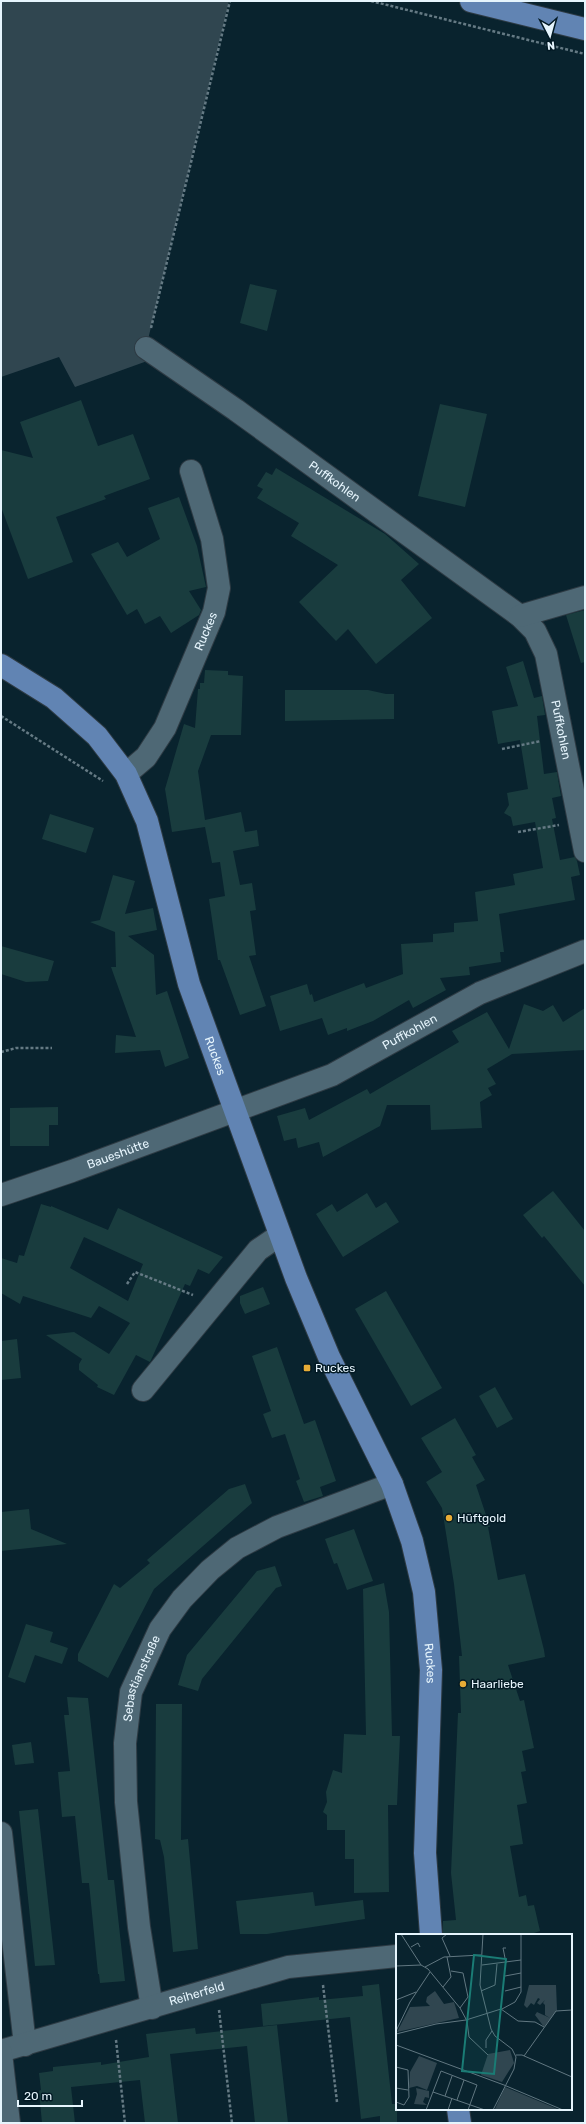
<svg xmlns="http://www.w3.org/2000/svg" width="586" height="2124" font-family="Rubik,sans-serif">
<rect width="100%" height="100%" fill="#09232e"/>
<!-- green -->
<polygon fill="#304650" points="1,1 229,1 146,348 150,360 75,387 59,357 1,377"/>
<!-- building -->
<g fill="#193c3e" fill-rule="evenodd">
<polygon points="250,284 277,290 267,331 240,323"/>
<polygon points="81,400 98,446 133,434 150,479 104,496 106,499 56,517 73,562 28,579 1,507 1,450 33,458 20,422"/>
<polygon points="440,404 487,414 465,507 418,496"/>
<polygon points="276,468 385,534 419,564 401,580 432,618 376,664 348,629 336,641 299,602 338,565 291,536 299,523 257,498 263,489 257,486 266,472 272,475"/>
<polygon points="179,497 197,546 206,587 189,591 201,610 199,615 171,633 160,616 145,624 137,609 127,615 91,554 118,542 127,557 160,539 148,508"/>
<polygon points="585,610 585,662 581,663 566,615"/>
<polygon points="523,661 534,698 542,696 545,715 537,716 544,774 557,772 559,785 561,796 552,798 556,818 552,819 560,860 575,857 577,861 580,875 571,877 575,900 499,914 504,952 500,952 501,962 469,967 470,975 440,978 446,990 413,1008 409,1000 373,1021 347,1031 347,1028 328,1035 322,1018 280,1031 270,996 307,984 310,995 312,994 314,1002 364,983 366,988 403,974 401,944 433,942 433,934 454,932 454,923 478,921 475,892 515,885 513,874 543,868 535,822 513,826 511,817 504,813 509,805 507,793 528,789 520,740 498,744 492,711 518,706 506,667"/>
<polygon points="205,670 228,671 228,675 243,676 241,735 211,735 198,771 205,820 241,812 245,832 257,830 259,846 233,851 240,885 252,883 256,910 250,911 256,955 249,956 266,1006 240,1015 220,960 218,960 209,899 225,896 220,862 212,863 205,827 172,832 165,789 184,724 195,728 198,689 200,689 200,683 204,683"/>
<polygon points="285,690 368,690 386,694 394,694 394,719 285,721"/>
<polygon points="50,814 94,828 86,853 42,839"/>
<polygon points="113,875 135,881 125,914 153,908 157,930 128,936 154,955 156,995 167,991 189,1058 165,1067 160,1050 115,1053 116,1035 136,1037 111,967 116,967 115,932 90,922 100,920"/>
<polygon points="1,946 54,961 48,981 26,982 1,974"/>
<polygon points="524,1004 543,1011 553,1005 563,1022 585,1008 585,1050 512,1054 487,1069 496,1084 488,1088 492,1095 480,1102 482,1128 431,1130 430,1105 387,1105 380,1126 323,1157 319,1142 298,1148 296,1138 284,1141 277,1116 305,1108 309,1120 367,1089 370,1094 459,1042 452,1031 487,1012 509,1049"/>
<polygon points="58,1107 58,1125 49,1125 49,1146 10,1146 10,1108"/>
<polygon points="553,1191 585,1231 585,1286 544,1236 542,1238 523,1215"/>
<polygon points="367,1193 376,1208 386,1202 399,1222 343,1257 316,1214 332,1204 337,1212"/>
<path d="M 41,1204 L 51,1207 L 51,1206 L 108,1230 L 118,1208 L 223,1257 L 209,1274 L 198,1269 L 190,1286 L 185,1284 L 151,1360 L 150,1362 L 136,1355 L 114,1395 L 97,1387 L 98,1385 L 79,1370 L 79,1364 L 82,1359 L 46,1335 L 74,1332 L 109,1354 L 130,1323 L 99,1306 L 91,1318 L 23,1296 L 20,1304 L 1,1293 L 1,1258 L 17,1263 L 19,1255 L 24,1256 ZM 84,1237 L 143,1264 L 128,1301 L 70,1268 Z"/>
<polygon points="263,1287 270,1304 245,1314 240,1303 240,1296"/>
<polygon points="386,1291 442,1388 411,1406 355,1309"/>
<polygon points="17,1339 21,1378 1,1380 1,1341"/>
<polygon points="277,1347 304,1424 315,1420 336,1481 320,1487 323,1496 304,1502 296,1481 300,1479 285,1434 272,1438 263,1414 271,1411 252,1356"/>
<polygon points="495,1387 513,1419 497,1428 479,1396"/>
<polygon points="455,1418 476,1455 472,1457 485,1480 476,1485 490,1527 488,1527 498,1580 525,1574 544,1650 545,1657 508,1665 520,1701 524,1700 534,1748 522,1751 526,1771 521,1772 527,1803 517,1805 523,1844 510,1846 519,1897 526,1895 528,1906 534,1905 540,1931 528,1935 443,1935 443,1921 456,1920 451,1873 458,1713 461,1713 459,1656 462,1656 454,1584 442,1508 426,1482 442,1472 421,1438"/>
<polygon points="245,1484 252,1503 154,1589 108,1678 78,1661 78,1654 114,1584 120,1588 150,1563 147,1560 229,1489"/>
<polygon points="29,1509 31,1529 67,1544 1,1551 1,1512"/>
<polygon points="354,1529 373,1581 347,1590 337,1563 334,1564 325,1539"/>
<polygon points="275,1566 282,1586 276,1588 202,1679 198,1691 178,1685 187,1655 257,1571"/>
<polygon points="384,1583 389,1612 392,1736 400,1736 397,1805 388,1805 389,1892 354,1893 354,1859 345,1859 345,1830 327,1830 327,1815 323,1812 327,1802 326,1792 333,1770 342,1773 344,1734 366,1735 363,1589"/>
<polygon points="26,1624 53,1632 50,1642 68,1648 62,1664 35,1655 25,1683 8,1677"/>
<polygon points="67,1697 88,1698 108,1880 114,1880 125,1981 100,1983 99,1974 98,1974 89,1883 82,1883 75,1816 62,1817 58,1772 70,1771 64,1715 69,1715"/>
<polygon points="156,1704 182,1704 181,1840 188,1839 198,1949 173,1952 164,1857 160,1840 155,1839"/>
<polygon points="31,1742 34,1763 15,1765 12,1745"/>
<polygon points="38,1809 55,1965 35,1966 19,1811"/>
<polygon points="313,1892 315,1906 363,1900 365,1919 267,1934 240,1934 236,1901"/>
<polygon points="379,1984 392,2104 397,2104 397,2123 380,2123 380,2116 361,2119 350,2017 263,2026 261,2004 319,1997 319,2000 363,1996 362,1986"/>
<polygon points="277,2025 288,2123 255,2123 247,2046 170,2054 178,2123 145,2123 140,2080 71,2087 75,2123 42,2123 39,2091 41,2090 39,2073 53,2071 53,2067 101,2062 101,2065 149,2057 146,2034 195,2028 196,2034"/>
</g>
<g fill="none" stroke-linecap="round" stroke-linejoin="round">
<!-- minor casing -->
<g stroke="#2e3b44" stroke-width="24">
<g id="minor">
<path id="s1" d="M 146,348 L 236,410 L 520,616 L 535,631 L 546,654 L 585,851"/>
<polyline points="520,616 585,597"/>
<path id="s2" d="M 126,774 L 146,757 L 165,728 L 214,612 L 219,588 L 212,539 L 191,471"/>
<path id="s3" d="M 1,1195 L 72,1171 L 332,1075 L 480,993 L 585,951"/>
<polyline points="143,1390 258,1250 280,1235"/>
<polyline points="1,1833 25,2045"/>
<path id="s4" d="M 152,2008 L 139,1927 L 126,1802 L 125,1743 L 131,1692 L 160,1629 L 182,1599 L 210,1570 L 237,1548 L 277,1527 L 392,1484"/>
<path id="s5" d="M 1,2051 L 288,1967 L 397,1956"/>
<polyline points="1,2053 9,2123"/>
</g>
</g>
<!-- major casing -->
<g stroke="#2e3b44" stroke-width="24">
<g id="major">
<polyline points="471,1 585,29"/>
<path id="s6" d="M 1,665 L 54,698 L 97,736 L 126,774 L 147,821 L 189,984 L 296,1278 L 329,1357 L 392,1484 L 412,1541 L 424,1592 L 431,1670 L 425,1853 L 431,1935"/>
<polyline points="458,2109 460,2123"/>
</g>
</g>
<!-- path -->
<g stroke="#657a84" stroke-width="2.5" stroke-dasharray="3 2" stroke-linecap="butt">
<polyline points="371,1 585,54"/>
<polyline points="151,328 230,1"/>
<polyline points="1,716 103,781"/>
<polyline points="502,749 541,741"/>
<polyline points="518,832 559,825"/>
<polyline points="1,1052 16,1048 52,1048"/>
<polyline points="127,1284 135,1272 193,1295"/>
<polyline points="323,1985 337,2102"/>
<polyline points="219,2010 232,2123"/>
<polyline points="116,2040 125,2123"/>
</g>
<!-- minor -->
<use href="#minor" stroke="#4e6875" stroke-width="22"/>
<!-- major -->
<use href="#major" stroke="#6184b3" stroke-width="22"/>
</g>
<!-- markers -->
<g fill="#e7ac36" stroke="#021924" stroke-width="1.5">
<rect x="303" y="1364" width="8" height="8" rx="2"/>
<circle cx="449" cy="1518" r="4"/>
<circle cx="463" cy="1684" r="4"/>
</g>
<g text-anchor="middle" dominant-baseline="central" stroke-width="3" stroke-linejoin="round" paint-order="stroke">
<!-- street labels -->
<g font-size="12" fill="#e6f5fd" stroke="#021924">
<text stroke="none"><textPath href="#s1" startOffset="231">Puffkohlen</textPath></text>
<text stroke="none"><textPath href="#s2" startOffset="166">Ruckes</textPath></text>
<text stroke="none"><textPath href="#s1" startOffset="584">Puffkohlen</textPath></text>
<text stroke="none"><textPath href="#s3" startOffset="441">Puffkohlen</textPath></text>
<text stroke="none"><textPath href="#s6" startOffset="464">Ruckes</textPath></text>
<text stroke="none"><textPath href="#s3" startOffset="124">Baueshütte</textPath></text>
<text stroke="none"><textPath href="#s6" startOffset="1112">Ruckes</textPath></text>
<text stroke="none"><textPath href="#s4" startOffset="334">Sebastianstraße</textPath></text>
<text stroke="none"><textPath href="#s5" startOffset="204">Reiherfeld</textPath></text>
</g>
<!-- poi labels -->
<g font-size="12" fill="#e6f5fd" stroke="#021924" text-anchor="start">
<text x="315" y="1368">Ruckes</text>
<text x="457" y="1518">Hüftgold</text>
<text x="471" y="1684">Haarliebe</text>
</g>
</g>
<!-- overview -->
<g transform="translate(396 1934)">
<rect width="176" height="176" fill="#09232e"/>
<path d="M 133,51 L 160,51 L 161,76 L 148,93 L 139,81 L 141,78 L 154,84 L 149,81 L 149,71 L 147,69 L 149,66 L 144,71 L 141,69 L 144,65 L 142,64 L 138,71 L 135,69 L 131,74 L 128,71 ZM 39,57 L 48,70 L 58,68 L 63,84 L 1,98 L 14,73 L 34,72 L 30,68 L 31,63 ZM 114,116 L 118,129 L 106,148 L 85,141 L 92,120 ZM 23,122 L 41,129 L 31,156 L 21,152 L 13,154 L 14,138 ZM 109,153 L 164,176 L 101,176 L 99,175 ZM 20,154 L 33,157 L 33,164 L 29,163 L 27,168 L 31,171 L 18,170 L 21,160 Z" fill="#304650"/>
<path fill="none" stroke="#617781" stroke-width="1" d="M 5,0 L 25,31M 51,0 L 46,4 L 54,22M 87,0 L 84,51 L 95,95 L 99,102 L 116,115 L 120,123 L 118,135 L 97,176M 110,0 L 132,0M 15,13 L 22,9 L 24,13M 110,29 L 107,14 L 110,14M 86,31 L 125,26M 0,32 L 25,31 L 32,35 L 64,74 L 71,87 L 73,103 L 92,121M 29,33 L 48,23 L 85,21M 55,37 L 67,39 L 72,63 L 64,74M 109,42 L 125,39M 47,53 L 55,43 L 51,23M 85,57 L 99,51 L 101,30M 109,57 L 125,53M 0,66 L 20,58M 106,75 L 119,68 L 125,58 L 125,1M 0,97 L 14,68 L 34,38M 0,100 L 40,90 L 70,86 L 105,75 L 122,87 L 139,88 L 148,93M 0,111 L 108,151 L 167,176M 90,114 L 90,106 L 96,97M 120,121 L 126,121 L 176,143M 128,122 L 160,77 L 176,76M 0,133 L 12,136 L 13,163 L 8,171 L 0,168M 0,154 L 12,156M 37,158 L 89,176M 49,162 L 56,142M 61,166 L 68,146M 30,176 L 45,137 L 81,151 L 72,176M 52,176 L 56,164"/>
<path fill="#1a7c75" fill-opacity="0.15" stroke="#1a7c75" stroke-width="2" d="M 78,21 L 110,25 L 98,140 L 66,137 Z"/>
<rect width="176" height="176" fill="none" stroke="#e6f5fd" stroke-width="2"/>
</g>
<!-- border -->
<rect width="586" height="2124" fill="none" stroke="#e6f5fd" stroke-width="4"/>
<!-- north arrow -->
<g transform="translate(550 36) rotate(174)" stroke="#021924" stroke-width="3" paint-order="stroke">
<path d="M0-3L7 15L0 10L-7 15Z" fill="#e6f5fd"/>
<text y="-6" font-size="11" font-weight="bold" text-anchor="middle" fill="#e6f5fd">N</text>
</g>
<!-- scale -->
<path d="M18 2100v6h64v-6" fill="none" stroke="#e6f5fd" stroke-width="2"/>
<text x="24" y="2100" font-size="12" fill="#e6f5fd" stroke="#021924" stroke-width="3" paint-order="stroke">20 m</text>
</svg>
